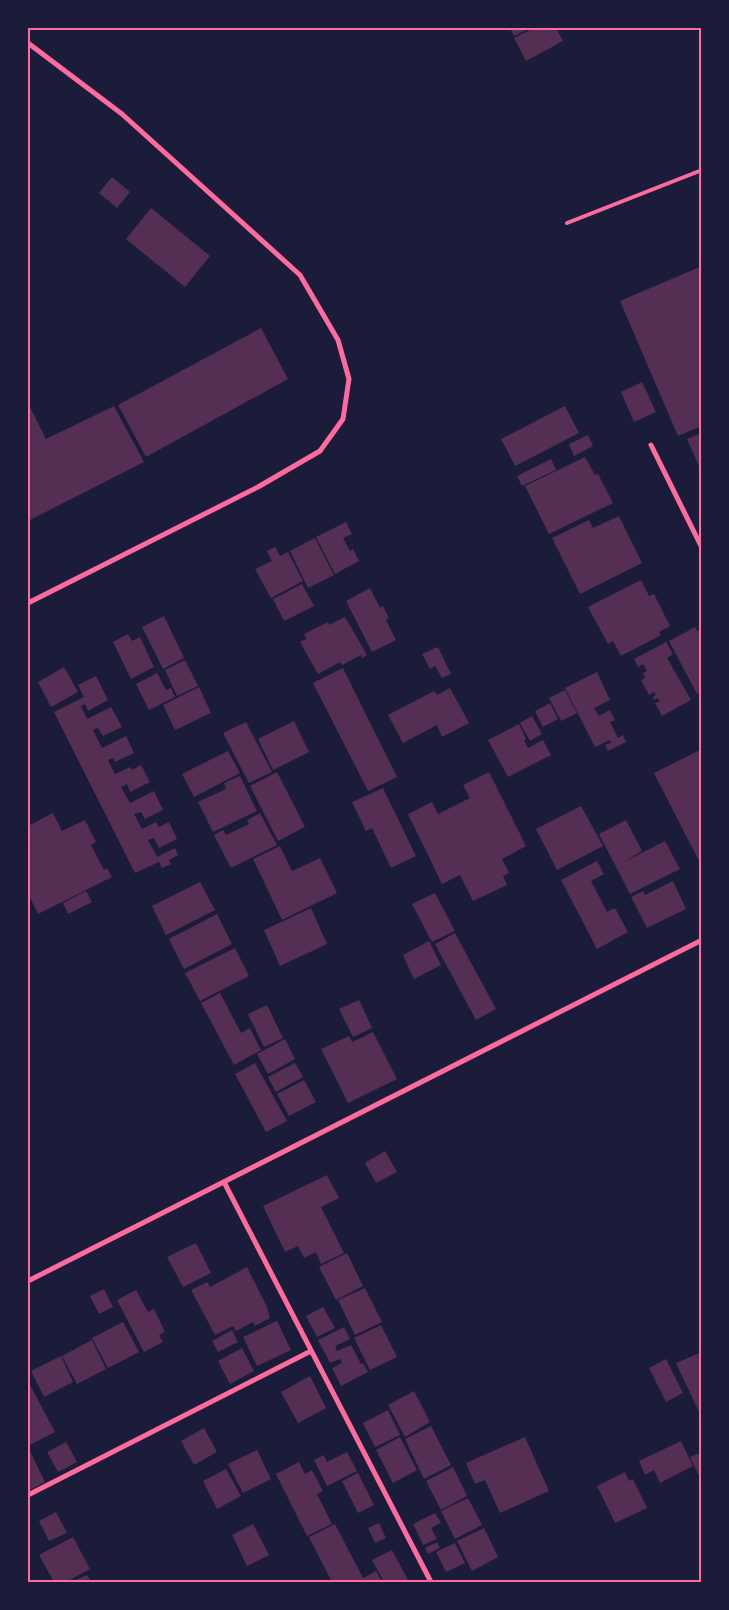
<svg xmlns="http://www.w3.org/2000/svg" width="729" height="1610" font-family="Ubuntu,sans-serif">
<rect width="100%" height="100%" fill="#1b1b3a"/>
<!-- building -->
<g fill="#542f53">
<polygon points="510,28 530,28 514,36"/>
<polygon points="534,28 556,28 563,41 526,61 514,38"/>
<polygon points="112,177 130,192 117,208 99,193"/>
<polygon points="151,208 210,256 185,287 126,239"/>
<polygon points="702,266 702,426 678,436 620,301"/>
<polygon points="261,328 288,379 146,457 118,405"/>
<polygon points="642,382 656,412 634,422 621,392"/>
<polygon points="28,403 46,439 114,406 144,462 28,521"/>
<polygon points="565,406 579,433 515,466 501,439"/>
<polygon points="702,433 702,473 687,439"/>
<polygon points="588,435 593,446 574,456 569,444"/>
<polygon points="585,457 595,475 598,474 613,503 549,534 525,486"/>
<polygon points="551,459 556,470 522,486 517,476"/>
<polygon points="619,516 642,563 580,594 552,538 589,520 593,528"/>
<polygon points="346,522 352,534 343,538 350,551 353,549 359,561 335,574 316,537"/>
<polygon points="315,538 334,575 308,588 290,551"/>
<polygon points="275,547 280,556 288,552 303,581 271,598 255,569 272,561 267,551"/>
<polygon points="641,580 649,596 654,594 670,626 659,632 661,635 621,656 613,641 608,644 588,607"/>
<polygon points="302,584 314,606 284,621 273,599"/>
<polygon points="370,588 380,608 383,606 389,618 386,620 396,640 372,652 346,601"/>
<polygon points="164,616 184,658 163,669 142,627"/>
<polygon points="345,617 367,655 362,658 361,655 342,665 340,662 318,674 300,642 306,639 304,634 328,622 329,625"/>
<polygon points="695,627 697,631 702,629 702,692 697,694 669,641"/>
<polygon points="128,634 132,641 140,637 154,667 131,679 113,642"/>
<polygon points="666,642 673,654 667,658 691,700 662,716 655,703 660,701 658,698 654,700 653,697 656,695 654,692 649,695 641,680 645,678 643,673 647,671 643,664 638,667 634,659"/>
<polygon points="438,647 451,674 442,678 435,666 430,669 422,654"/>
<polygon points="185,660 198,686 177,696 165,670"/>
<polygon points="64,667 78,692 51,707 38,682"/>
<polygon points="343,668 397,777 368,791 313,683"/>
<polygon points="597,672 610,700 594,708 599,716 610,710 615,720 610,722 618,738 623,735 626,742 608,751 605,745 611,743 610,740 595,747 565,688"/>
<polygon points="157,673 166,690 171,688 175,697 149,710 136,684"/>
<polygon points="96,676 108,700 88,711 85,704 81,706 87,719 111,707 122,727 103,736 98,728 93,730 102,748 126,736 134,753 115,762 113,758 108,760 115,774 130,767 132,770 141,765 150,782 130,792 127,784 121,787 130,803 154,791 163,810 145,819 141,812 134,814 142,829 156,822 159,827 169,822 177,839 159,848 154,838 148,840 157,857 175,848 178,855 169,860 171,864 162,868 159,862 135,873 54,712 84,697 78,685"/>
<polygon points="199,687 211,713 175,730 163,705"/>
<polygon points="450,688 469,723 442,737 437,725 403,743 388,715 434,691 437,695"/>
<polygon points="565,690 577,713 561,721 549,698"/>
<polygon points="550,703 558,719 543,727 535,711"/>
<polygon points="532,716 542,734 530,741 520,723"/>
<polygon points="294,721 309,752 273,770 258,739"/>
<polygon points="246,722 272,772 249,783 223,733"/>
<polygon points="519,724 526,739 524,740 528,748 543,740 551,755 508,777 488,740"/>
<polygon points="702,749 702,867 654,773"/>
<polygon points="228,751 240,773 194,797 182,774"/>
<polygon points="277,772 305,827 278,841 250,786"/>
<polygon points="489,772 526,846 502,859 509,873 503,876 507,885 473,901 460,875 442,884 408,814 432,802 438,814 470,798 463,785"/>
<polygon points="240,776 257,811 213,832 198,802 226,789 224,783"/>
<polygon points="383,788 416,856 391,868 372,828 366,831 352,802"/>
<polygon points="581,806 603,846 557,870 536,829"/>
<polygon points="53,813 62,831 85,820 96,842 91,845 104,870 107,868 112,877 38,914 28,893 28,847 31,845 28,839 28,826"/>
<polygon points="260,813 277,845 231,868 214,835 223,830 226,835 249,824 247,820"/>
<polygon points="626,820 642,851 624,862 665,841 680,869 630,894 599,834"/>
<polygon points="280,846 292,871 320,858 337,893 282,920 253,859"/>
<polygon points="597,861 604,874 591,881 607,912 615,908 628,932 597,949 561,880"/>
<polygon points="673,881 686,909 647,928 631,897 643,891 645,895"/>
<polygon points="200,882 215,910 166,935 152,906"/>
<polygon points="86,891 92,902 68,914 63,903"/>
<polygon points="435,893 455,931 432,942 412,904"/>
<polygon points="311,908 327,944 280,966 264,930"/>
<polygon points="217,914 232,944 184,969 169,939"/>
<polygon points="455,933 496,1009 476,1020 435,944"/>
<polygon points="429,941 441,965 414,979 403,955"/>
<polygon points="235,948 249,976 200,1001 185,973"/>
<polygon points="220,993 241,1033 250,1028 261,1050 234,1065 201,1003"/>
<polygon points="359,1000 372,1028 353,1037 339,1009"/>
<polygon points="267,1005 283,1038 264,1047 248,1014"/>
<polygon points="373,1032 397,1079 348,1103 321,1049 349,1036 352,1042"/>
<polygon points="285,1039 295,1059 268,1074 257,1054"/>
<polygon points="255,1063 287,1121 266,1132 235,1074"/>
<polygon points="295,1063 303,1077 276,1092 268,1077"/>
<polygon points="304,1080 316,1102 289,1116 277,1094"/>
<polygon points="385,1151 397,1172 376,1183 365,1163"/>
<polygon points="327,1175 339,1198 321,1207 344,1253 321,1264 316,1252 304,1258 298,1246 285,1252 263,1206"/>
<polygon points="196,1243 211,1273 183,1287 167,1257"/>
<polygon points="347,1253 363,1286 336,1300 319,1267"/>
<polygon points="247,1267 267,1307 270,1318 255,1326 253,1322 236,1331 233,1326 215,1335 191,1290 207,1282 210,1287"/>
<polygon points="365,1288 382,1322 355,1335 338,1300"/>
<polygon points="104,1289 113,1307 99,1314 90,1296"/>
<polygon points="136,1290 148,1312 154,1309 165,1332 159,1335 163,1342 144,1352 117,1300"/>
<polygon points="323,1307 335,1328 317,1337 306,1316"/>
<polygon points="277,1321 291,1350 257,1366 243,1337"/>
<polygon points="123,1322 139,1352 108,1368 92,1338"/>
<polygon points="381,1325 397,1357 370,1370 354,1338"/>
<polygon points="344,1327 350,1339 335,1346 337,1351 351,1345 361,1364 363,1363 368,1372 341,1386 332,1368 342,1363 340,1359 330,1363 318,1340"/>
<polygon points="232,1330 238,1342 218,1352 212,1341"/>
<polygon points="92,1340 106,1369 77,1384 62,1356"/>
<polygon points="242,1348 254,1371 230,1384 218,1361"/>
<polygon points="702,1352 702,1414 700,1414 676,1363"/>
<polygon points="61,1356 73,1382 44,1397 31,1371"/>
<polygon points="666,1359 683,1393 666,1402 649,1368"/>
<polygon points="310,1376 326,1408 298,1423 281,1392"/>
<polygon points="30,1385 55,1432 28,1446 28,1387"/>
<polygon points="414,1391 430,1422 405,1437 388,1405"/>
<polygon points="388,1410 400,1435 375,1447 363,1423"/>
<polygon points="431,1426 451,1465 424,1479 405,1439"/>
<polygon points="204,1428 217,1452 194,1465 181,1441"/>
<polygon points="400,1437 417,1470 393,1483 376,1450"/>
<polygon points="525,1437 549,1491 500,1513 485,1480 475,1484 466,1463"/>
<polygon points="681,1441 693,1466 660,1483 654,1470 645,1475 639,1461"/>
<polygon points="66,1442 77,1462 58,1472 47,1452"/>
<polygon points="28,1447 45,1482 28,1491"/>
<polygon points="257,1450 271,1479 243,1493 228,1464"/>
<polygon points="347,1452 357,1471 327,1486 314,1460 324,1455 327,1462"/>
<polygon points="702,1452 702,1482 690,1457"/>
<polygon points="299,1462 305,1474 312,1470 323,1491 317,1494 332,1524 307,1536 276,1474"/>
<polygon points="453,1467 467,1496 441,1510 426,1481"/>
<polygon points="226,1469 241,1496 217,1509 203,1481"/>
<polygon points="625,1472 629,1481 633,1479 647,1508 615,1523 597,1486"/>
<polygon points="358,1473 374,1505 358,1513 342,1481"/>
<polygon points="468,1498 482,1525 455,1539 441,1511"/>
<polygon points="56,1512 67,1533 49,1541 39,1521"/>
<polygon points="435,1513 441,1523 431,1528 437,1539 423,1545 413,1524"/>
<polygon points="379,1523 386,1538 375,1543 368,1528"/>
<polygon points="253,1524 269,1555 247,1566 232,1535"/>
<polygon points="335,1524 363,1578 376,1571 382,1582 332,1582 309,1537"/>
<polygon points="484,1528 498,1557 472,1571 457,1541"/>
<polygon points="73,1537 90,1569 66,1582 54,1582 39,1555"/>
<polygon points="437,1542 440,1548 428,1554 425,1548"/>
<polygon points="455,1543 465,1563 446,1572 436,1552"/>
<polygon points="392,1550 409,1582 384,1582 372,1560"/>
<polygon points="87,1575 91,1582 71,1582"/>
</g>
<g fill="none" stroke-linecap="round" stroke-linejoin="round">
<!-- service -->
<polyline stroke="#ff6b9d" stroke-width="4" points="567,223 702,170"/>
<!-- minor -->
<g stroke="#ff6b9d" stroke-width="5">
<polyline points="28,43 122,114 300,275 338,340 349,379 343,419 320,451 258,487 28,603"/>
<polyline points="651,445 702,548"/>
<polyline points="224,1182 431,1582"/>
<polyline points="28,1281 702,940"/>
<polyline points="28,1495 311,1351"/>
</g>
</g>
<!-- border -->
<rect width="729" height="1610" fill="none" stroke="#1b1b3a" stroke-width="58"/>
<rect x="29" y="29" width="671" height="1552" fill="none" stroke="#ff6b9d" stroke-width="2"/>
</svg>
